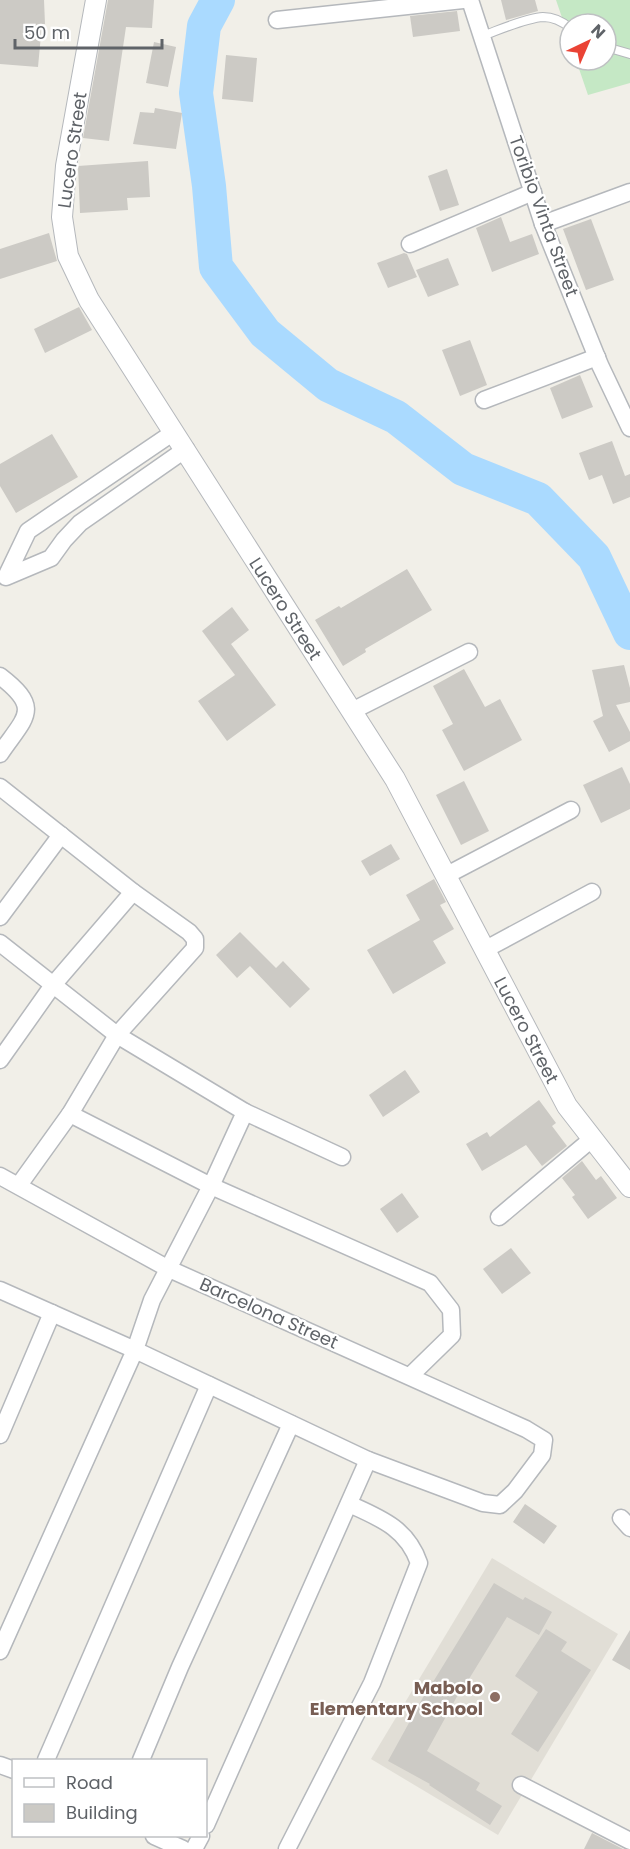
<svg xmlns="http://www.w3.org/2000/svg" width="630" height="1849" font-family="Poppins,sans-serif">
<rect width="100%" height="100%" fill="#f1efe8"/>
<!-- education -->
<polygon fill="#e1ded6" points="492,1558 618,1634 498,1835 371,1759"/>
<!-- green -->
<polygon fill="#c5e8c5" points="556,0 630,0 630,83 588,95 576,60 606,60 606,24 570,24 570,41"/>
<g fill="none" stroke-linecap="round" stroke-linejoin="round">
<!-- river -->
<polyline stroke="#aadaff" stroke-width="34" points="218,0 204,26 196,93 209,186 216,267 265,333 328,385 396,417 463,469 538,499 594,557 630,633"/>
</g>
<!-- building -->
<g fill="#cccac5">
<polygon points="0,0 44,0 45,24 42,24 38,67 0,64"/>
<polygon points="108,0 154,0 152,28 126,27 109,141 83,138"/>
<polygon points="501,0 535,0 538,11 506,20"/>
<polygon points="457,11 460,31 413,37 410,16"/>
<polygon points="154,42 176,47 168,87 146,83"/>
<polygon points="226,55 257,58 253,102 222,99"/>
<polygon points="155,108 182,113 176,149 133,144 140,112 154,113"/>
<polygon points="148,161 150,197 127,198 128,210 80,213 78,166"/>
<polygon points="447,169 459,205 440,211 428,176"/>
<polygon points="501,217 510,242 532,234 539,254 492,272 476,228"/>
<polygon points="591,219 614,280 586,290 563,229"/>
<polygon points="49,233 57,261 0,279 0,249"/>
<polygon points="404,253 407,254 417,277 388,288 377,263"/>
<polygon points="448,258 459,285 428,297 416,270"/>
<polygon points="79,307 92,330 45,353 34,329"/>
<polygon points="470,340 487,385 460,396 442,350"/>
<polygon points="580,375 593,407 562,419 550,388"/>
<polygon points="52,434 78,477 16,513 0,486 0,464"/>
<polygon points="612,441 625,476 630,474 630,497 613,504 602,475 589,480 579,453"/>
<polygon points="407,569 432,610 365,649 366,652 343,666 315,620 339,606 341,608"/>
<polygon points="232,607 249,630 231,644 276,705 227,741 198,701 235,675 202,631"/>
<polygon points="624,665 630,688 630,702 616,705 630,732 630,741 609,752 593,721 603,716 592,670"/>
<polygon points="464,669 485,707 500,699 522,740 464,771 442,730 453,724 433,686"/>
<polygon points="622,767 630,784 630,809 601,823 583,785"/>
<polygon points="464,781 489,831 461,845 436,795"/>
<polygon points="391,844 400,859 370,876 361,861"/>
<polygon points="434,879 446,902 440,905 454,929 433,941 446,963 393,994 367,950 420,920 406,895"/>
<polygon points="240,932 276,968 283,961 310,989 290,1008 250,966 237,978 216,955"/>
<polygon points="405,1070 420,1092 383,1117 369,1095"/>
<polygon points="539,1100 556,1123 552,1126 567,1146 542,1166 526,1145 482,1171 466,1144 487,1132 490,1137"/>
<polygon points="582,1161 596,1180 601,1176 617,1198 588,1219 572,1197 575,1195 562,1178"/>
<polygon points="402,1193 419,1217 397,1233 380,1209"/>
<polygon points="511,1248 531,1273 502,1294 483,1269"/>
<polygon points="525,1504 557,1526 544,1544 513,1522"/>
<polygon points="494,1583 523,1600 525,1597 552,1612 539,1635 507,1617 461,1692 460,1691 427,1751 480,1783 476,1790 502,1806 490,1825 429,1785 430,1784 388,1761 432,1681 433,1682"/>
<polygon points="546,1629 567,1642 561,1651 591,1670 538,1752 511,1734 538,1692 515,1676"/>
<polygon points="630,1630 630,1670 612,1660"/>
<polygon points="592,1833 623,1849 584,1849"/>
</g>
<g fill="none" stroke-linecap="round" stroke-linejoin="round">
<!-- service casing -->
<g stroke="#b5b8bc" stroke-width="10">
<g id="service">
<path d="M 482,36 C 499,30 526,18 543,17 C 554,17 563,22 570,28"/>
<polyline points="606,47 630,54"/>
</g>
</g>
<!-- minor casing -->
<g stroke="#b5b8bc" stroke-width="19">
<g id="minor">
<polyline points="470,0 543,224 600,365 630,428"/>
<polyline points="277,20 463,0"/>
<polyline points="543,224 630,192"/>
<polyline points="410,244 533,192"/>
<polyline points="484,400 597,357"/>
<polyline points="174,432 28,531 6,577 51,558 64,540 80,523 186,449"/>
<path d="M 0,676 C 43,709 25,717 0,754"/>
<polyline points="352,711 469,652"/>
<polyline points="0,787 133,892 189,932 195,939 195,948 117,1035 70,1114 19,1185"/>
<polyline points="447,875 571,810"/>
<polyline points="0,917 61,835"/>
<polyline points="0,943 117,1035 245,1112 211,1186 152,1300 135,1350 368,1460 483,1503 500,1505 515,1491 542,1455 544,1440 526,1429 167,1268 0,1176"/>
<polyline points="486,949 592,892"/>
<polyline points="0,1060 53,985 133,892"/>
<polyline points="245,1112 342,1157"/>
<polyline points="70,1114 211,1186 430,1283 451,1310 452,1335 410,1376"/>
<polyline points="499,1217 593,1138"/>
<polyline points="0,1290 135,1350 0,1651"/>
<polyline points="0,1435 52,1313"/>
<polyline points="621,1518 630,1528"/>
<polyline points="46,1760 209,1385"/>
<polyline points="141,1760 180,1667 291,1424"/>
<polyline points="0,1765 14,1770"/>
<polyline points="521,1785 630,1841"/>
<polyline points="206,1825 368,1460"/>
<polyline points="154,1836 183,1849"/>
<polyline points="194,1849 201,1836"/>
<path d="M 287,1849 L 372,1683 L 419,1563 C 407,1528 380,1518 349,1504"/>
</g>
</g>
<!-- tertiary casing -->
<g stroke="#b5b8bc" stroke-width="22">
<g id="tertiary">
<path id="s1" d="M 96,0 L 66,166 L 62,217 L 68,256 L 89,300 L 395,779 L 567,1106 L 630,1187"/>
</g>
</g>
<!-- service -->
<use href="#service" stroke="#fff" stroke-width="8"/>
<!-- minor -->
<use href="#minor" stroke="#fff" stroke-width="16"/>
<!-- tertiary -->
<use href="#tertiary" stroke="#fff" stroke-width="20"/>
</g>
<!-- markers -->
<circle fill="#8d6e63" stroke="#fff" stroke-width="2" cx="495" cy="1697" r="6"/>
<g text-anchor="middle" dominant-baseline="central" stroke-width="4.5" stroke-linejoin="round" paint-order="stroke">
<!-- street labels -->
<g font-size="18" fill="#5f6368" stroke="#fff">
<text transform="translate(72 150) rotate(-82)">Lucero Street</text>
<text transform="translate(544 216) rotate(70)">Toribio Vinta Street</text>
<text stroke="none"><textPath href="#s1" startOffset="674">Lucero Street</textPath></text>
<text stroke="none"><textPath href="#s1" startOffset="1160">Lucero Street</textPath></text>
<text transform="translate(269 1313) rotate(24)">Barcelona Street</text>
</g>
<!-- education labels -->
<g font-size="18" font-weight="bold" fill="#785e54" stroke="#fff" text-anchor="end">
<text x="483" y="1687">Mabolo<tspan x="483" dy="21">Elementary School</tspan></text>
</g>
</g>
<!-- legend -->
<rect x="12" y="1759" width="195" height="78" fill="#ffffff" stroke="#bfc1c3" stroke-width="1.5"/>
<rect x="24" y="1778" width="30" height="9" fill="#ffffff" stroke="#bfc1c3" stroke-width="1.5"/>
<text x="66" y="1789" font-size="18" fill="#5f6368">Road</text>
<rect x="24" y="1804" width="30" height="18" fill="#cccac5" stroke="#bfc1c3" stroke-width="1.5"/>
<text x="66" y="1819" font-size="18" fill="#5f6368">Building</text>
<!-- north arrow -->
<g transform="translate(588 42) rotate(44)"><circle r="28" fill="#ffffff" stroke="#bfc1c3" stroke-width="1.5"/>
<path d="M0-4.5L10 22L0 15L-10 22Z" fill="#ea4335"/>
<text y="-9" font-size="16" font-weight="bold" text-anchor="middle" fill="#5f6368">N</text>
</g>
<!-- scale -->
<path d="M15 39v9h147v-9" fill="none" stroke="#5f6368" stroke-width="3"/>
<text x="24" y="39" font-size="18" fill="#5f6368" stroke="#ffffff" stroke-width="4.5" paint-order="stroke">50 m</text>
</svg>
